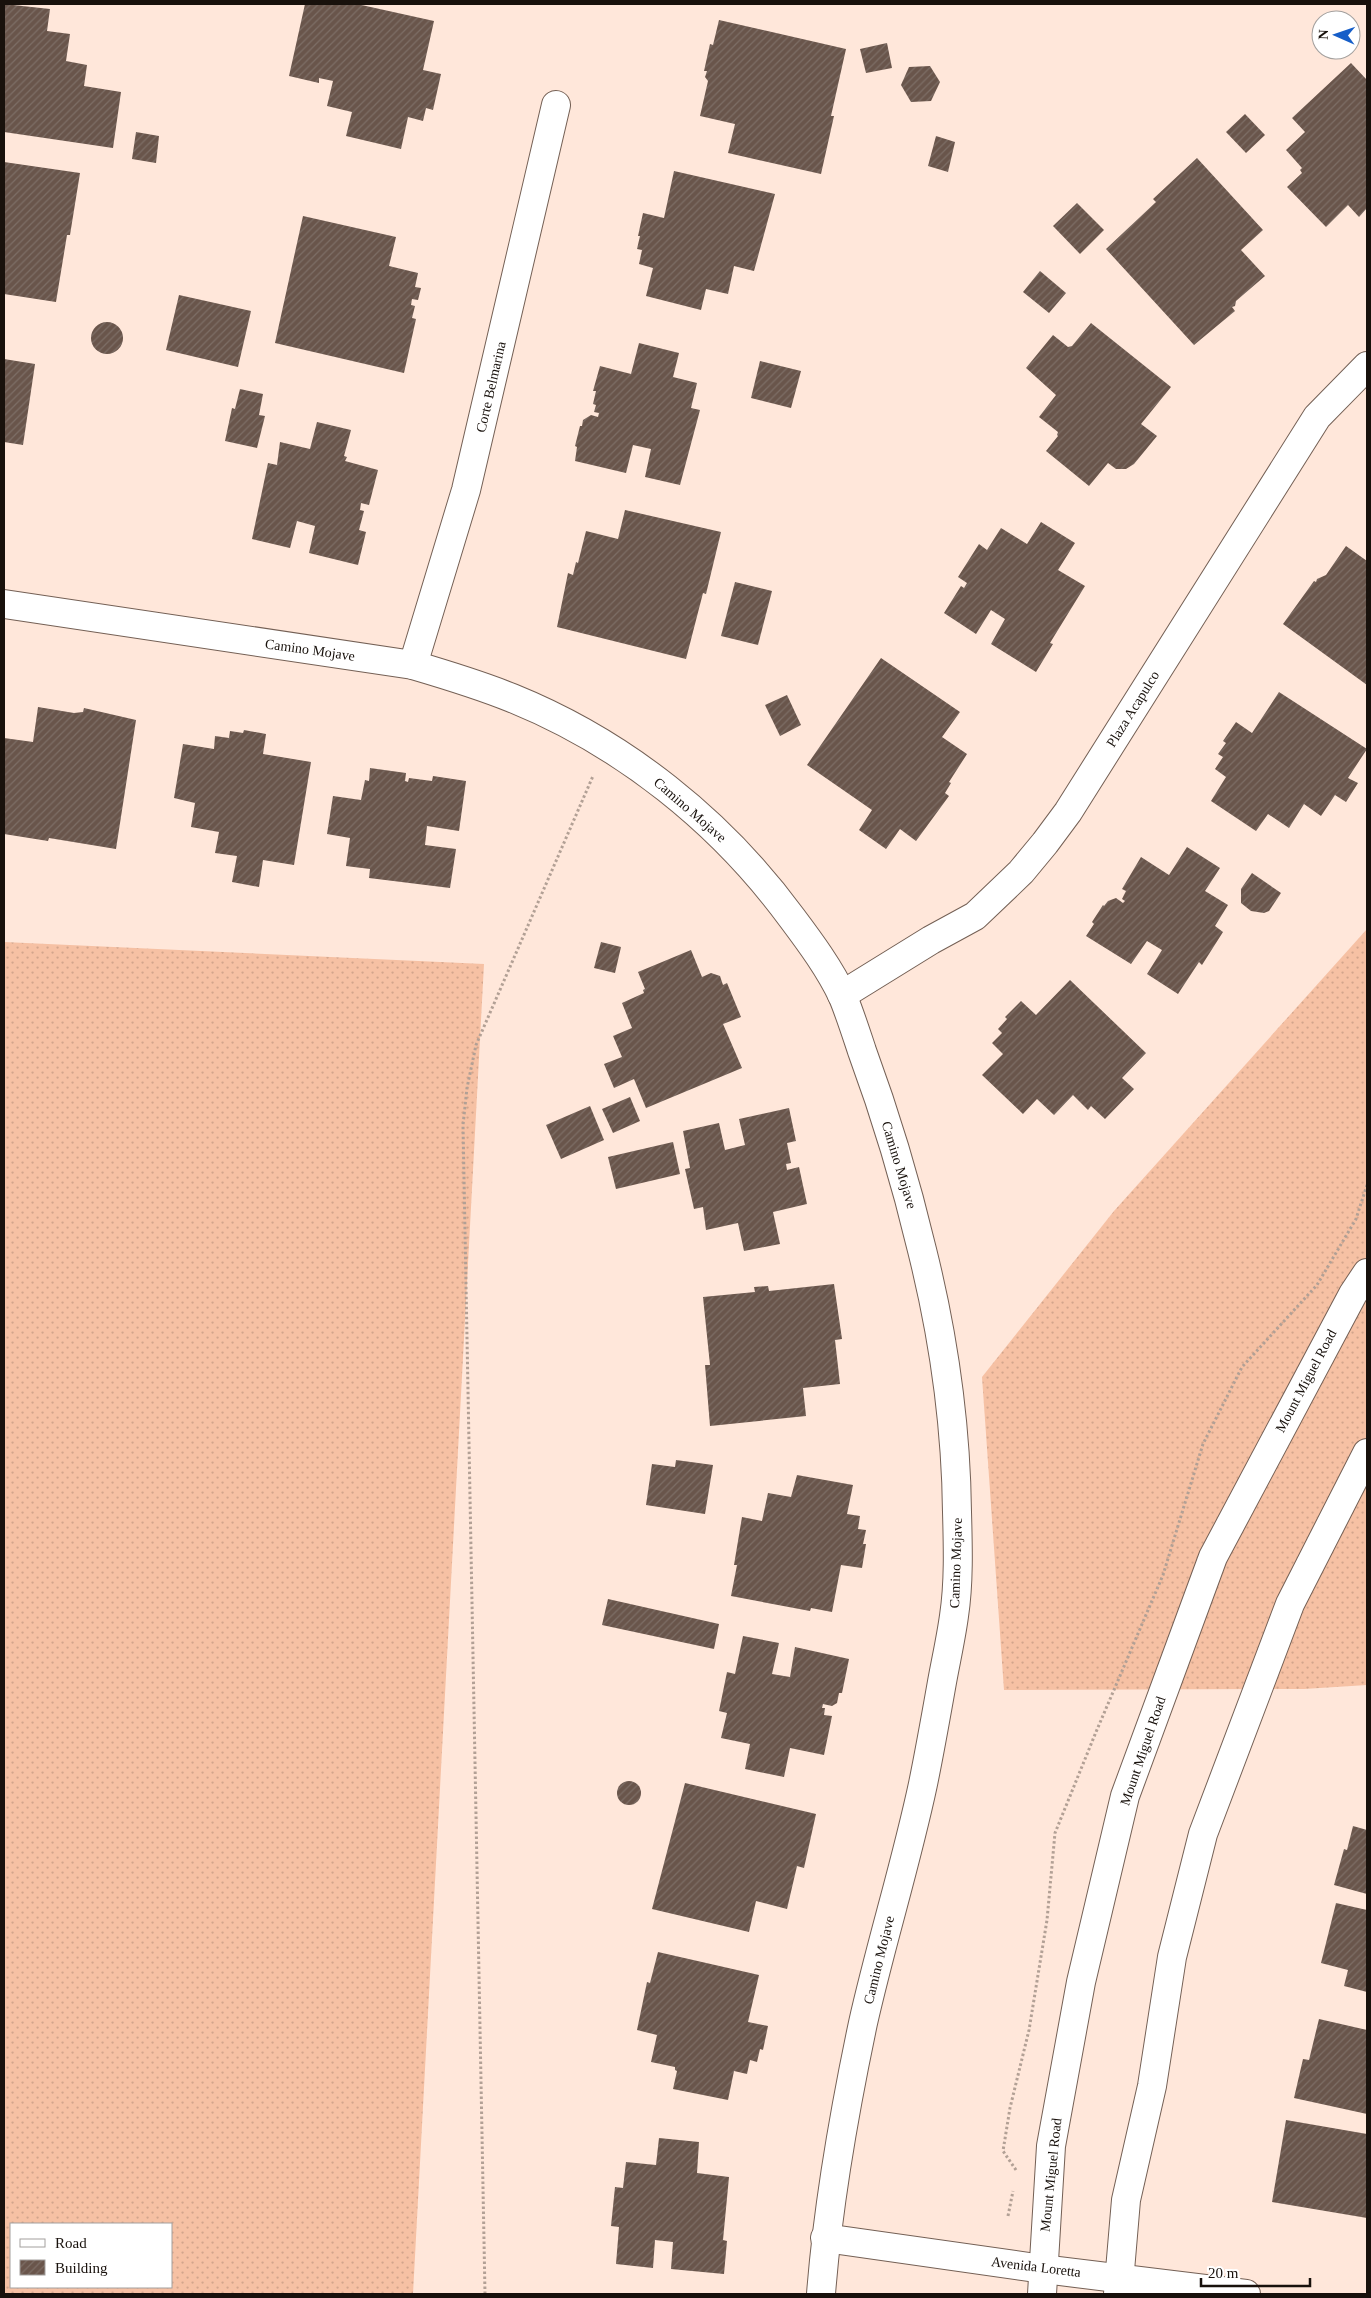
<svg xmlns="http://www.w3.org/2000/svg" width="1371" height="2298" font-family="Georgia,serif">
<defs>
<pattern id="grass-dots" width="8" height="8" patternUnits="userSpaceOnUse" patternTransform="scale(1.25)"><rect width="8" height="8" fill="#f6c1a4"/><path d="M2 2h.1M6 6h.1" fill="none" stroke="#d2a58c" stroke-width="1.8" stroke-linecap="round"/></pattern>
<pattern id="building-hatch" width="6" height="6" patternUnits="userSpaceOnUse" patternTransform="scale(1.25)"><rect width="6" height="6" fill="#69554b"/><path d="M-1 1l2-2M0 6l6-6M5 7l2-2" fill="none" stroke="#7d6e66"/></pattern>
</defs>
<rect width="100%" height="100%" fill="#ffe7da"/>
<!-- grass -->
<g fill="url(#grass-dots)" fill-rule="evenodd">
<polygon points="1367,929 1367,1685 1304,1689 1004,1690 982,1377 1114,1211"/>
<path d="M 4,942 L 484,964 L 413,2294 L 4,2294 ZM 11,2224 L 171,2224 L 171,2287 L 11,2287 Z"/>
</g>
<!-- building -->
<g fill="url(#building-hatch)">
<polygon points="4,4 50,9 47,31 70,34 66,61 87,65 84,86 121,92 113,148 4,132"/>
<polygon points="305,4 357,4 434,21 423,70 441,74 433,110 426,108 423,121 408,117 401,149 346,136 352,112 327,106 333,81 319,78 319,83 289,76"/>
<polygon points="719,20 846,49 831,116 834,116 821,174 728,153 735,124 700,116 708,81 705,77 707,71 704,71 710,44 713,45"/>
<polygon points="887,43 892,68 866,73 860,49"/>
<polygon points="1351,63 1367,80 1367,208 1359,217 1348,205 1326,227 1287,187 1302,173 1300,170 1302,168 1286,150 1305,132 1292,118"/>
<polygon points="930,66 940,82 931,101 911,102 901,85 909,67"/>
<polygon points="1245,114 1265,135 1246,153 1226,132"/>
<polygon points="136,132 159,136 156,163 132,159"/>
<polygon points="936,136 955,142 948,172 928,166"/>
<polygon points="1197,158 1263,230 1241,250 1265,276 1236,301 1235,306 1232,307 1235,311 1194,345 1106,249 1156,202 1153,199"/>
<polygon points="4,162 80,173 70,235 67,235 56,302 4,294"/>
<polygon points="674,171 775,194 754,271 734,266 728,294 706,289 701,310 646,296 653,268 639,264 642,250 637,249 640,236 638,236 643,213 664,218"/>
<polygon points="1077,203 1104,230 1080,254 1053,226"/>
<polygon points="303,216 396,237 389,266 418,273 415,287 421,288 418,300 412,299 411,305 415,306 412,318 416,319 404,373 275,343"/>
<polygon points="1040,271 1066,293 1049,313 1023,292"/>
<polygon points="179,295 251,311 238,367 166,350"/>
<circle cx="107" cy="338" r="16"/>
<polygon points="1091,323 1171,387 1141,424 1157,436 1134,464 1126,469 1116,469 1108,463 1089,486 1046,451 1058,436 1057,435 1058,432 1039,417 1056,395 1026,368 1053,335 1068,347 1072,346"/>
<polygon points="639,343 679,353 673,377 697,383 691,408 700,410 680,485 645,477 651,449 633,445 626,473 575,461 577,447 575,446 580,426 582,426 583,420 591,415 598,417 599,413 594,412 596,405 593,404 596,391 593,391 600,366 631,374"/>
<polygon points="4,359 35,364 23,445 4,442"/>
<polygon points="760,361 801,371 791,408 751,398"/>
<polygon points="240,389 263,394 259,415 265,416 257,448 225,441 232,408 235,409"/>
<polygon points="317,422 351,430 344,456 347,457 345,461 378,470 369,505 361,503 360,510 364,511 359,530 366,532 358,565 309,553 315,526 297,521 290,548 252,539 268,463 277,465 280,442 310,449"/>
<polygon points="625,510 721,532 706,594 703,593 686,659 557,627 568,573 573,575 576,562 578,563 586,531 618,539"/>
<polygon points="1041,522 1075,543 1058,570 1085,586 1050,643 1053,644 1036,672 991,644 1005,619 991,610 976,634 944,613 961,586 964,588 967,583 958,577 979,544 987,550 1001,528 1027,544"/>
<polygon points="1346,546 1367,561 1367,685 1283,624 1314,581 1316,582 1317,579 1326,575"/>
<polygon points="735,582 772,591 758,645 721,636"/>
<polygon points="881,658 960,712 942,737 967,754 949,782 951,783 945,793 949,796 916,841 900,829 886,849 859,830 872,810 807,765"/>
<polygon points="1279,692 1367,749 1348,778 1358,783 1346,802 1335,795 1321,816 1304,804 1289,828 1268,814 1256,831 1211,801 1226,777 1215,769 1223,757 1218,754 1226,743 1223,741 1236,722 1252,733"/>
<polygon points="787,695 801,725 780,736 765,705"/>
<polygon points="38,707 74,713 83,712 84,708 136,720 116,849 49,838 48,841 4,834 4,738 33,742"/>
<polygon points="244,730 266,734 263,754 311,762 294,865 263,860 259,887 232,882 237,856 215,853 219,832 191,827 195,803 174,798 183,744 214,749 215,736 229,738 230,731 243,733"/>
<polygon points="370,768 406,773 405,781 408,782 409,778 432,781 433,776 466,781 459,831 427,826 425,845 456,849 450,888 369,878 370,869 346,866 350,838 327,834 333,796 361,800 365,780 369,781"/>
<polygon points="1187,847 1220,868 1205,891 1228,905 1215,926 1223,932 1202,965 1199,962 1178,994 1147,974 1162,950 1147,941 1131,964 1086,936 1094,924 1092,922 1103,905 1104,906 1108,901 1116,898 1123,903 1125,901 1122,899 1126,891 1122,889 1141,857 1169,875"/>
<polygon points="1252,873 1281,893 1269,911 1264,913 1251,911 1241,903 1241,889"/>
<polygon points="601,942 621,947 615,973 594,968"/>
<polygon points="691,950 702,977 711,973 720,976 723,985 727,983 741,1017 723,1024 742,1068 646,1108 634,1079 614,1088 604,1064 622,1057 613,1036 632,1028 622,1003 644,993 643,990 645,989 638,972"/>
<polygon points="1070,980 1146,1053 1122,1078 1134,1089 1105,1119 1091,1106 1088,1110 1073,1095 1054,1115 1037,1099 1023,1114 982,1075 1003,1054 992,1043 1002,1033 998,1029 1007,1019 1005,1017 1021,1001 1036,1015"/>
<polygon points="630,1097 640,1121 613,1133 602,1109"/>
<polygon points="590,1106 604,1140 561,1159 546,1125"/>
<polygon points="789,1108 796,1141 787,1143 791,1163 786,1164 787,1170 799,1167 807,1204 773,1212 780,1244 744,1251 738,1223 706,1230 703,1207 694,1209 685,1169 690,1168 683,1131 719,1123 725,1150 745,1145 739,1119"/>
<polygon points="673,1142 680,1174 616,1189 608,1157"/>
<polygon points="834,1284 842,1339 835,1340 840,1384 803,1388 806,1416 710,1426 705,1365 710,1365 703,1297 755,1292 754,1287 768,1286 769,1291"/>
<polygon points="676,1460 713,1465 705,1514 646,1505 652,1464 675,1467"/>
<polygon points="797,1475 853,1485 847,1514 860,1516 858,1529 866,1530 863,1544 866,1544 862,1568 841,1565 832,1612 811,1608 810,1611 731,1596 737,1565 734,1565 742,1517 762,1521 768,1493 791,1497"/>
<polygon points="608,1599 719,1624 714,1649 602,1625"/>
<polygon points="743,1636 779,1643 772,1674 790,1677 795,1647 849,1659 842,1693 839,1693 837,1703 832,1706 823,1704 822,1708 825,1708 824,1715 832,1716 824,1755 790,1748 784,1777 745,1769 750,1744 721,1738 727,1713 719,1711 727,1672 735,1674"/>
<circle cx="629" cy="1793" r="12"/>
<polygon points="685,1783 816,1814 804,1868 797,1866 787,1909 756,1901 749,1932 652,1909"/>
<polygon points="1353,1826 1367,1830 1367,1894 1334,1885 1344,1849 1347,1850"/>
<polygon points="1336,1903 1367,1910 1367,1992 1344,1986 1348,1970 1321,1963"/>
<polygon points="658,1952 759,1975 748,2022 768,2026 763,2050 760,2049 757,2062 750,2060 747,2074 734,2071 728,2100 673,2089 677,2071 675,2070 675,2067 651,2062 657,2035 637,2030 647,1982 650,1983"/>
<polygon points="1319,2019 1367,2030 1367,2114 1294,2098 1303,2059 1309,2060"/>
<polygon points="1286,2120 1367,2134 1367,2218 1272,2202"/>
<polygon points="659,2138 699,2142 697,2173 729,2177 723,2240 727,2241 724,2274 671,2269 673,2242 655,2240 653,2268 616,2264 619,2227 611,2226 615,2187 623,2188 626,2162 656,2165"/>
</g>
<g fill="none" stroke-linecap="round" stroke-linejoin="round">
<!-- minor casing -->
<g stroke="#746055" stroke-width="30">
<g id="minor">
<path d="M 4,604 L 413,665 C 447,675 480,685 512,698 C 623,743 721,821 792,918 C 810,942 830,969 843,997 C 850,1014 856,1033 862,1051 C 886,1116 906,1183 922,1250 C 944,1338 956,1422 957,1512 C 958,1547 959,1583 954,1616 C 951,1638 946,1660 942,1682 C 936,1716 930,1750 923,1784 C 906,1864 881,1943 863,2023 C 844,2113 828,2203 821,2294"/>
<polyline points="413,665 466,490 556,105"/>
<polyline points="842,995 931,940 975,916 1021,872 1045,843 1068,812 1317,417 1367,366"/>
<polyline points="825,2238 1043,2269 1246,2294"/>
</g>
</g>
<!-- tertiary casing -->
<g stroke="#746055" stroke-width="30">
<g id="tertiary">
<polyline points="1042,2294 1051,2146 1081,1982 1125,1796 1213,1557 1353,1294 1367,1273"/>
<polyline points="1118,2294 1126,2200 1152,2086 1172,1957 1203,1834 1290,1604 1367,1453"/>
</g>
</g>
<!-- path -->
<g stroke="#b2a095" stroke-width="3" stroke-dasharray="2.5 2.5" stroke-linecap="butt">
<polyline points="1016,2170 1003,2151 1010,2108 1029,2030 1047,1920 1055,1833 1096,1732 1163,1575 1203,1444 1242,1367 1317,1285 1356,1219 1367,1185"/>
<polyline points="1008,2216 1013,2191"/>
<polyline points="485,2294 463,1125 467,1088 476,1045 593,776"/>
</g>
<!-- minor -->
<use href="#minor" stroke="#fff" stroke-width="28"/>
<!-- tertiary -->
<use href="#tertiary" stroke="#fff" stroke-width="28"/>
</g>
<g text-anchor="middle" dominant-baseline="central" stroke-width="5" stroke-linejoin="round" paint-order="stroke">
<!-- street labels -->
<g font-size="14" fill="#18110c" stroke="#fff">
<text transform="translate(491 387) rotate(-77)">Corte Belmarina</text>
<text transform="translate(310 650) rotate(8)">Camino Mojave</text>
<text transform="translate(1133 709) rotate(-58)">Plaza Acapulco</text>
<text transform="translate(690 810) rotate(41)">Camino Mojave</text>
<text transform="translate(899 1165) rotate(73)">Camino Mojave</text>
<text transform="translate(1306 1381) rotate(-62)">Mount Miguel Road</text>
<text transform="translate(956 1563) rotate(-88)">Camino Mojave</text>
<text transform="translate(1143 1751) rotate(-71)">Mount Miguel Road</text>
<text transform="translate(879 1960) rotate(-76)">Camino Mojave</text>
<text transform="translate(1051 2175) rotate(-84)">Mount Miguel Road</text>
<text transform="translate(1036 2267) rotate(7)">Avenida Loretta</text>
</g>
</g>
<!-- border -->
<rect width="1371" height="2298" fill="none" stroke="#18110c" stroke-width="10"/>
<!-- legend -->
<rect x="10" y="2223" width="162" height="65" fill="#ffffff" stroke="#a3a09e"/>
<rect x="20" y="2239" width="25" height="8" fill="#ffffff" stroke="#a3a09e"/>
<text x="55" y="2248" font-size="15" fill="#18110c">Road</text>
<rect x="20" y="2260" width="25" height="15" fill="url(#building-hatch)" stroke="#a3a09e"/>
<text x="55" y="2273" font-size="15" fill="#18110c">Building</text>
<!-- north arrow -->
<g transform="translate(1336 35) rotate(272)"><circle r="24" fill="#ffffff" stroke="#a3a09e"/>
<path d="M0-4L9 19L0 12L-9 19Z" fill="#165ec8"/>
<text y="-8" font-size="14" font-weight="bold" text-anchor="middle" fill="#18110c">N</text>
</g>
<!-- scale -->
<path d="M1201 2278v8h109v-8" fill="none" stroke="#18110c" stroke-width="2.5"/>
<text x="1208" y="2278" font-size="15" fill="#18110c" stroke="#ffffff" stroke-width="4" paint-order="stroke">20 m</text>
</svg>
